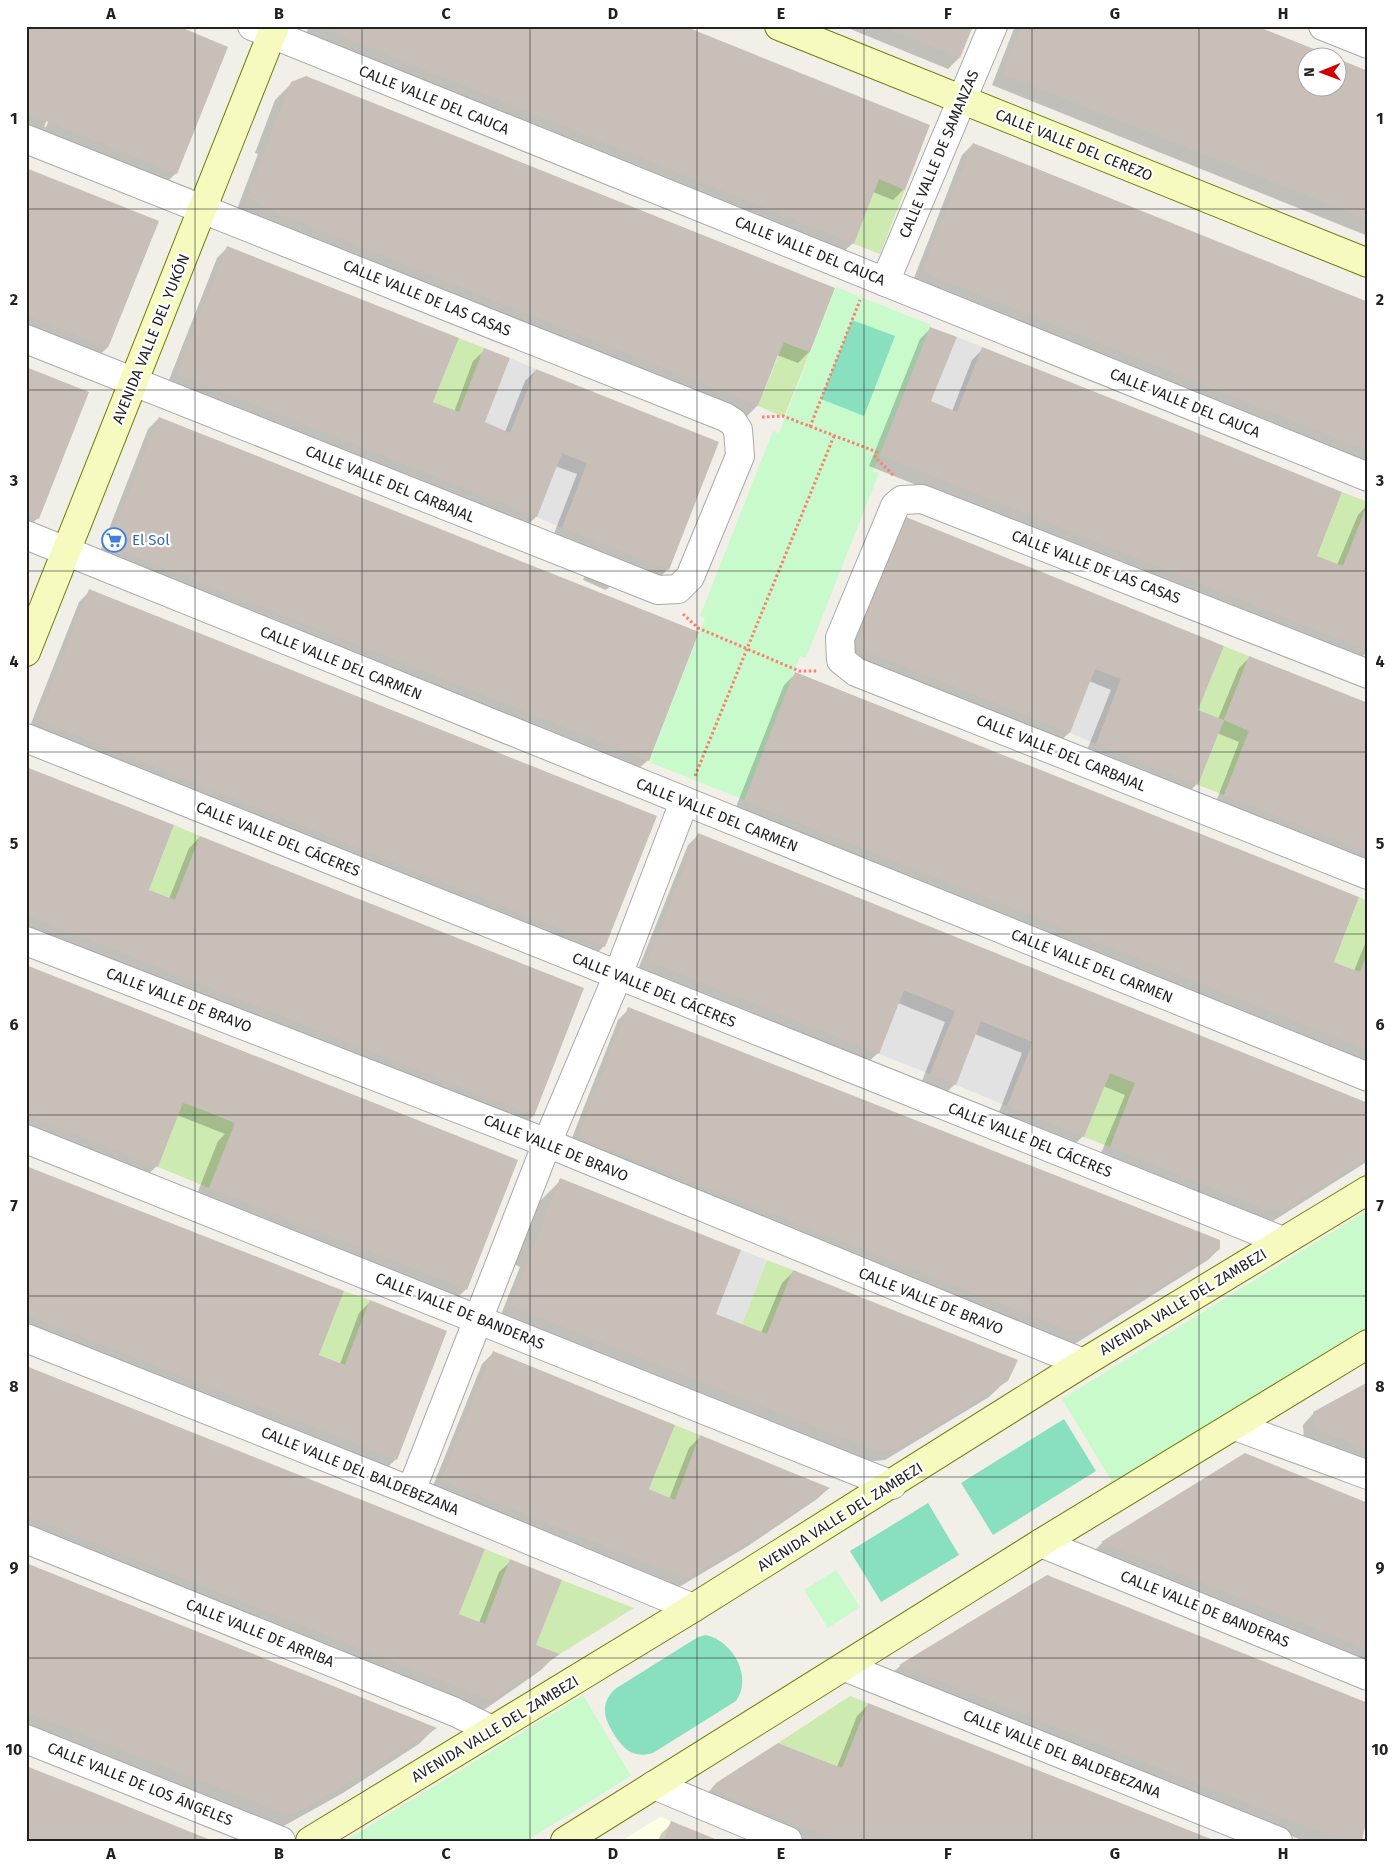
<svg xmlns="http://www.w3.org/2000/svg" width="1394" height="1867" font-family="'Fira Sans',sans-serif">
<rect width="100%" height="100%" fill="#f2efe9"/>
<!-- education -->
<polygon fill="#ffffe5" points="660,1817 671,1821 664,1841 621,1841"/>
<!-- grass -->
<g fill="#cdebb0">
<polygon points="879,179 905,190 880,254 854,244"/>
<polygon points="459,338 484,348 459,412 433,402"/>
<polygon points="784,342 810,352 784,417 758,406"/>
<polygon points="1342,492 1368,502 1343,566 1317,556"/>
<polygon points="1224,646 1249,656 1224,720 1249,731 1224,795 1198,785 1224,721 1198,710"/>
<polygon points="174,825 200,836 175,900 149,890"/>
<polygon points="1359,897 1368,901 1368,952 1360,972 1334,962"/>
<polygon points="1110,1073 1135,1083 1110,1147 1084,1137"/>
<polygon points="183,1102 235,1123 209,1188 158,1167"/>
<polygon points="767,1260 793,1270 767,1334 742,1324"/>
<polygon points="344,1291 370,1300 345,1365 319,1355"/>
<polygon points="675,1425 700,1435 675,1500 649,1489"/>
<polygon points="485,1549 510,1559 485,1624 459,1614"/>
<polygon points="562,1580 634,1608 560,1654 536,1645"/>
<polygon points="850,1696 868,1703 842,1768 778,1743"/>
</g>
<!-- park -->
<g fill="#c8facc">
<polygon points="836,287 931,325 873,471 879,473 806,658 800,656 744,800 649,762 705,618 700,616 773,431 779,433"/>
<polygon points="1368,1210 1368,1328 1112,1482 1062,1399"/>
<polygon points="836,1570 860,1607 828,1628 804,1590"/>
<polygon points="583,1695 631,1776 526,1841 345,1841"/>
</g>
<!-- pitch -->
<g fill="#88e0be">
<polygon points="852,320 895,336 864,416 821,399"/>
<polygon points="1064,1419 1096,1471 993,1535 961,1483"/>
<polygon points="928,1503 959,1555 881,1602 850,1551"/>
<path d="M 706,1635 C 733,1641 753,1677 736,1701 L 653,1753 C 632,1759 623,1749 612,1731 C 603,1715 601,1703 615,1689 L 698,1637 Z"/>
</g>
<!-- parking -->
<g fill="#e2e2e2">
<polygon points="957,337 982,347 957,412 931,401"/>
<polygon points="510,358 536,369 510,433 485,422"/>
<polygon points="562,453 587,463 562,528 537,517"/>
<polygon points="1095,669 1121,679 1096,744 1070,733"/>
<polygon points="904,990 955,1011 930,1074 879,1054"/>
<polygon points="981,1021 1033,1042 1007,1106 956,1085"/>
<polygon points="741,1250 767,1260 742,1324 716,1314"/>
</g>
<!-- shadow -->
<g fill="#0003" fill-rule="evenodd">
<path d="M 26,26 L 176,173 L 165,184 L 26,128 ZM 63,78 L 66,78 L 46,127 L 44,127 Z"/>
<polygon points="309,26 681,26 904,189 893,200 873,192 853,243 841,254 305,37"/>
<polygon points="843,26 971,26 959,58 948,69"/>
<polygon points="1015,26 1253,26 1331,58 1306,58 1306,88 1336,88 1368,72 1368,236 992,85"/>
<polygon points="292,83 833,289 809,352 798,363 777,355 757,406 746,417 237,209 258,154 255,153 275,100"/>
<polygon points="973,144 1368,304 1368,467 912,283 962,155"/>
<polygon points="26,170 107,348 90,364 26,331"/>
<polygon points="228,247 432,403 454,412 473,361 485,350 483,423 505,432 525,381 536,370 668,569 657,580 627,569 606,590 583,580 593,555 552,539 577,474 555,466 536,517 524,528 167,385 217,258"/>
<polygon points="931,328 930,402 952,411 972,360 983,349 1316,557 1337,565 1358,515 1368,504 1368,651 1357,662 869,466 920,339"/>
<polygon points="26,368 38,518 26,529"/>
<polygon points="159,418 648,760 636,771 98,557 148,429"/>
<polygon points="906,519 1197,711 1218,719 1239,668 1250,657 1368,705 1368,868 1214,807 1239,742 1217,733 1197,784 1186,795 1085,755 1111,690 1089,681 1069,733 1057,744 845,658 895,530"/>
<polygon points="90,591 604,946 593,957 28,731 79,602"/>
<polygon points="795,674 1333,963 1354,971 1368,936 1368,1065 734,812 784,685"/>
<polygon points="26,768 148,890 169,899 189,848 200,837 533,1116 522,1127 26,930"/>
<polygon points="699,834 1368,1105 1368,1161 1267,1225 1099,1158 1125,1095 1103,1086 1083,1136 1072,1147 997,1117 1022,1053 975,1034 955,1084 944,1095 920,1086 945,1022 898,1003 878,1053 866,1064 637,972 688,845"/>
<polygon points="26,967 466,1289 455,1300 193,1204 218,1141 225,1134 177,1115 157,1166 145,1177 26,1130"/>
<polygon points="629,1009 1219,1249 1208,1260 1070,1347 568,1148 618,1020"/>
<polygon points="26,1167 318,1356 340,1364 359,1313 370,1302 396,1459 385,1470 26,1330"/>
<polygon points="561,1180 714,1314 761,1333 782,1283 793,1272 1007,1380 989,1397 885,1460 863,1462 500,1317 520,1267 514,1264 539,1202"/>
<polygon points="493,1353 647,1490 669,1499 689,1448 700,1437 828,1489 817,1499 748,1546 674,1590 431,1491 482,1364"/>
<polygon points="26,1367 457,1614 479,1623 499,1572 511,1561 535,1645 557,1654 541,1670 474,1717 26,1531"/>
<polygon points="1368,1383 1368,1466 1304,1440 1303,1425 1314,1413"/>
<polygon points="1246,1455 1368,1504 1368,1666 1091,1554 1102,1543"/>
<polygon points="26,1565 435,1728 419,1744 343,1793 273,1832 26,1727"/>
<polygon points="1047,1577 1361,1841 1304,1841 889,1676 900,1666"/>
<polygon points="868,1705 1213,1841 798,1841 703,1798 714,1786 837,1767 857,1716"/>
<polygon points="672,1823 717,1841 658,1841 661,1834"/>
</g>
<!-- building -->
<g fill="#c7bfb8">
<polygon points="26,26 178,26 228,47 177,174 26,113"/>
<polygon points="316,26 684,26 930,125 905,190 879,179 854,244"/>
<polygon points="881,26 973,26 960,58"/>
<polygon points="1022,26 1256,26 1334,57 1306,58 1306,88 1336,88 1336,58 1368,71 1368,220 1002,74"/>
<polygon points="306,76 835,288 810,352 783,342 758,406 271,211 247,197 291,82"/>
<polygon points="973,143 1368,302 1368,451 922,272"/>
<polygon points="26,168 159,221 108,348 26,315"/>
<polygon points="227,246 459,338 433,402 459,412 484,348 510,358 485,422 510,433 536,369 719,442 669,570 562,528 587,463 562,453 537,517 177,374"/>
<polygon points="930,327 957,337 931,401 957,412 982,347 1163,419 1342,492 1317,556 1343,566 1368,504 1368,651 880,455"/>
<polygon points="26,367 89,392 39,519 26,514"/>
<polygon points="159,417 699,632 649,761 108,546"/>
<polygon points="906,517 1224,646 1198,710 1224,720 1249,656 1368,703 1368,853 1224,795 1249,731 1224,720 1198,785 1096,744 1121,679 1095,669 1070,733 855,647"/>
<polygon points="89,589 657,816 605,947 38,720"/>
<polygon points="795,672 1359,897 1334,962 1360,972 1368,952 1368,1050 744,801"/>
<polygon points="26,767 174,825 149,890 175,900 200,836 584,988 534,1116 26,915"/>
<polygon points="698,833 1368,1103 1368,1158 1285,1209 1264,1209 1110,1147 1135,1083 1110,1073 1084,1137 1007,1106 1033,1042 981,1021 956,1085 930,1074 955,1011 904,990 879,1054 648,961"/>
<polygon points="26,965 518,1160 467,1290 209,1188 235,1123 209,1112 183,1103 158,1167 26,1115"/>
<polygon points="628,1007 1220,1240 1220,1249 1088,1331 1069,1331 578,1137"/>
<polygon points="26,1166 344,1291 319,1355 345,1365 370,1300 447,1331 397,1460 26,1315"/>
<polygon points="560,1178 741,1250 716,1314 767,1334 793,1270 1018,1360 1008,1381 897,1449 875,1451 820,1429 510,1306"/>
<polygon points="493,1351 675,1425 649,1489 675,1500 700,1435 830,1488 761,1535 686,1579 467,1491 441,1480"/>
<polygon points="26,1366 485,1549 459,1614 485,1624 510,1559 562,1580 536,1645 560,1654 492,1701 26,1516"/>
<polygon points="1368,1382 1368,1450 1315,1429 1313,1412"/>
<polygon points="1245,1453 1368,1503 1368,1650 1101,1542"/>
<polygon points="26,1563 311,1677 437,1728 361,1776 291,1816 27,1713"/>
<polygon points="1047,1575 1368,1703 1368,1811 1362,1841 1342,1841 899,1665"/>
<polygon points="868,1703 1073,1784 1216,1841 837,1841 714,1791 712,1788 716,1783 778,1743 842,1768"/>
<polygon points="26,1766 87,1790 213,1841 26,1841"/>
<polygon points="671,1821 720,1841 664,1841"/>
</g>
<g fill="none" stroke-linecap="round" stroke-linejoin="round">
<!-- street casing -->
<g stroke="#a9a9a9" stroke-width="30">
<g id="street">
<polyline points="252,26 1368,477"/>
<polyline points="1323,26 1368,44"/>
<polyline points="26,139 725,417 733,422 738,430 740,456 690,577 678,589 658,590 26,339"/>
<polyline points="885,282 993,26"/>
<polyline points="26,535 1368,1077"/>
<polyline points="1368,674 922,499 902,500 895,506 840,638 841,660 856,672 1368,875"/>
<polyline points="26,738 1283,1241"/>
<polyline points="26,941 547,1143 1083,1363"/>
<polyline points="26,1139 892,1485"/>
<polyline points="26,1338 411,1491 693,1608"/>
<polyline points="1235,1426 1368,1475"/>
<polyline points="411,1491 547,1143 618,975 684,802"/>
<polyline points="26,1539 455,1712 492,1730"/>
<polyline points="1041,1543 1368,1676"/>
<polyline points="845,1667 1278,1841"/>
<polyline points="26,1739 281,1841"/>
<polyline points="654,1785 788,1841"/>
</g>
</g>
<!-- secondary casing -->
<g stroke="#707d05" stroke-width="30">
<g id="secondary">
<polyline points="779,26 1368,263"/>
<polyline points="26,652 275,26"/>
<polyline points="310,1841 693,1608 1083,1363 1368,1190"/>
<polyline points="565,1841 1041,1543 1368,1344"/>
</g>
</g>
<!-- path -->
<g stroke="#fa8072" stroke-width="3" stroke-dasharray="2.5 2.5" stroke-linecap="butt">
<polyline points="762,417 783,416 877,452 875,457 894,476"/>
<polyline points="810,427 860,300"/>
<polyline points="683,614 698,628 799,671 817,671"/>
<polyline points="695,776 834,436"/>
</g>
<!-- street -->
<use href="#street" stroke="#fff" stroke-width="28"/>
<!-- secondary -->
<use href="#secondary" stroke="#f7fabf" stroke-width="28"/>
</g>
<!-- grid -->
<path fill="none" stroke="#222" stroke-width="1" stroke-opacity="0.55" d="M 195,26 L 195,1841M 362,26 L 362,1841M 530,26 L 530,1841M 697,26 L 697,1841M 864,26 L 864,1841M 1032,26 L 1032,1841M 1199,26 L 1199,1841M 26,209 L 1368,209M 26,390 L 1368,390M 26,571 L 1368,571M 26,752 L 1368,752M 26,934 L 1368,934M 26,1115 L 1368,1115M 26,1296 L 1368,1296M 26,1477 L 1368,1477M 26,1658 L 1368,1658"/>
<!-- icons -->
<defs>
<g id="supermarket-ring" transform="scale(1.25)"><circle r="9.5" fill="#fff" stroke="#3f7fe0" stroke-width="1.5"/><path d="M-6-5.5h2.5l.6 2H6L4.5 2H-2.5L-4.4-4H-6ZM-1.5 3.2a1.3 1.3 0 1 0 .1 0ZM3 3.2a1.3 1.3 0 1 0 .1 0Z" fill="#3f7fe0"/></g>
</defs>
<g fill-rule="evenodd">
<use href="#supermarket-ring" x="114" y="540"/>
</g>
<g text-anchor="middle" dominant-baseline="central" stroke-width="4.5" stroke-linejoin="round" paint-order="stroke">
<!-- street labels -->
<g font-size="15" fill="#222" stroke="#fff">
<text transform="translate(434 100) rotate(22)">CALLE VALLE DEL CAUCA</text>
<text transform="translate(1074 145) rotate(22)">CALLE VALLE DEL CEREZO</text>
<text transform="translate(939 154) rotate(-67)">CALLE VALLE DE SAMANZAS</text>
<text transform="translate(810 251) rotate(22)">CALLE VALLE DEL CAUCA</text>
<text transform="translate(427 298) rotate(22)">CALLE VALLE DE LAS CASAS</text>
<text transform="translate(151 339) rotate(-68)">AVENIDA VALLE DEL YUKÓN</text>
<text transform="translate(1185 403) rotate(22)">CALLE VALLE DEL CAUCA</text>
<text transform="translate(390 484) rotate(22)">CALLE VALLE DEL CARBAJAL</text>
<text transform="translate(1096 567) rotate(21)">CALLE VALLE DE LAS CASAS</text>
<text transform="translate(341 663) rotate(22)">CALLE VALLE DEL CARMEN</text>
<text transform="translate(1061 753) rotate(22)">CALLE VALLE DEL CARBAJAL</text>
<text transform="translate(717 815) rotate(22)">CALLE VALLE DEL CARMEN</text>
<text transform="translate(278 839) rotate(22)">CALLE VALLE DEL CÁCERES</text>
<text transform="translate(1092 966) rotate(22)">CALLE VALLE DEL CARMEN</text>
<text transform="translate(654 990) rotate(22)">CALLE VALLE DEL CÁCERES</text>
<text transform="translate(179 1000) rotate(21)">CALLE VALLE DE BRAVO</text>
<text transform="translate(1030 1140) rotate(22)">CALLE VALLE DEL CÁCERES</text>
<text transform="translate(556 1148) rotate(22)">CALLE VALLE DE BRAVO</text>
<text transform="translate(931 1301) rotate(22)">CALLE VALLE DE BRAVO</text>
<text transform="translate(1183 1302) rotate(-31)">AVENIDA VALLE DEL ZAMBEZI</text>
<text transform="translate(460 1311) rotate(22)">CALLE VALLE DE BANDERAS</text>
<text transform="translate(360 1471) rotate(22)">CALLE VALLE DEL BALDEBEZANA</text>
<text transform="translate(840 1517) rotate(-32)">AVENIDA VALLE DEL ZAMBEZI</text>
<text transform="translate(1205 1609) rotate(22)">CALLE VALLE DE BANDERAS</text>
<text transform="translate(260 1633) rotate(22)">CALLE VALLE DE ARRIBA</text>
<text transform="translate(495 1729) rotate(-31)">AVENIDA VALLE DEL ZAMBEZI</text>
<text transform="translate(1062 1754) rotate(22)">CALLE VALLE DEL BALDEBEZANA</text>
<text transform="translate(140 1784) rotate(22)">CALLE VALLE DE LOS ÁNGELES</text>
</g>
<!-- shop labels -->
<g font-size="15" fill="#366cbe" stroke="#fff" text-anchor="start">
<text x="132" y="540">El Sol</text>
</g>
</g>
<!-- border -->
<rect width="1394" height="1867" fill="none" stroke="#ffffff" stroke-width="55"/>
<!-- north arrow -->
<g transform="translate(1322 72) rotate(269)"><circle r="24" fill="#ffffff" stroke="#a7a7a7"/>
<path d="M0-4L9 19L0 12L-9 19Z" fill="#d40000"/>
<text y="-8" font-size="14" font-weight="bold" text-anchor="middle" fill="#222222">N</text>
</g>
<rect x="28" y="28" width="1338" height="1812" fill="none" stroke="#222" stroke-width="2"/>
<g font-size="16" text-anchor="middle" font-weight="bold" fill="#222">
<text x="111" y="19">A</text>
<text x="279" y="19">B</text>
<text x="446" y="19">C</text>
<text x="613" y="19">D</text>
<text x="781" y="19">E</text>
<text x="948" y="19">F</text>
<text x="1115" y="19">G</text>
<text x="1283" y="19">H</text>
<text x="14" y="124">1</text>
<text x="1380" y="124">1</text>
<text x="14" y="305">2</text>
<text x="1380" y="305">2</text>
<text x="14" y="486">3</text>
<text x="1380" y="486">3</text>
<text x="14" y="667">4</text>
<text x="1380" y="667">4</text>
<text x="14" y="849">5</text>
<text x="1380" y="849">5</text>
<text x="14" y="1030">6</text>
<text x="1380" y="1030">6</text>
<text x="14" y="1211">7</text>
<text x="1380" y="1211">7</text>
<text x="14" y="1392">8</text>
<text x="1380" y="1392">8</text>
<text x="14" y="1573">9</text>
<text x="1380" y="1573">9</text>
<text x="14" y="1755">10</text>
<text x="1380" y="1755">10</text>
<text x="111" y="1859">A</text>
<text x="279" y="1859">B</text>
<text x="446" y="1859">C</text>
<text x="613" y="1859">D</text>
<text x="781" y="1859">E</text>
<text x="948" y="1859">F</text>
<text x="1115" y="1859">G</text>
<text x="1283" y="1859">H</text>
</g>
</svg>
